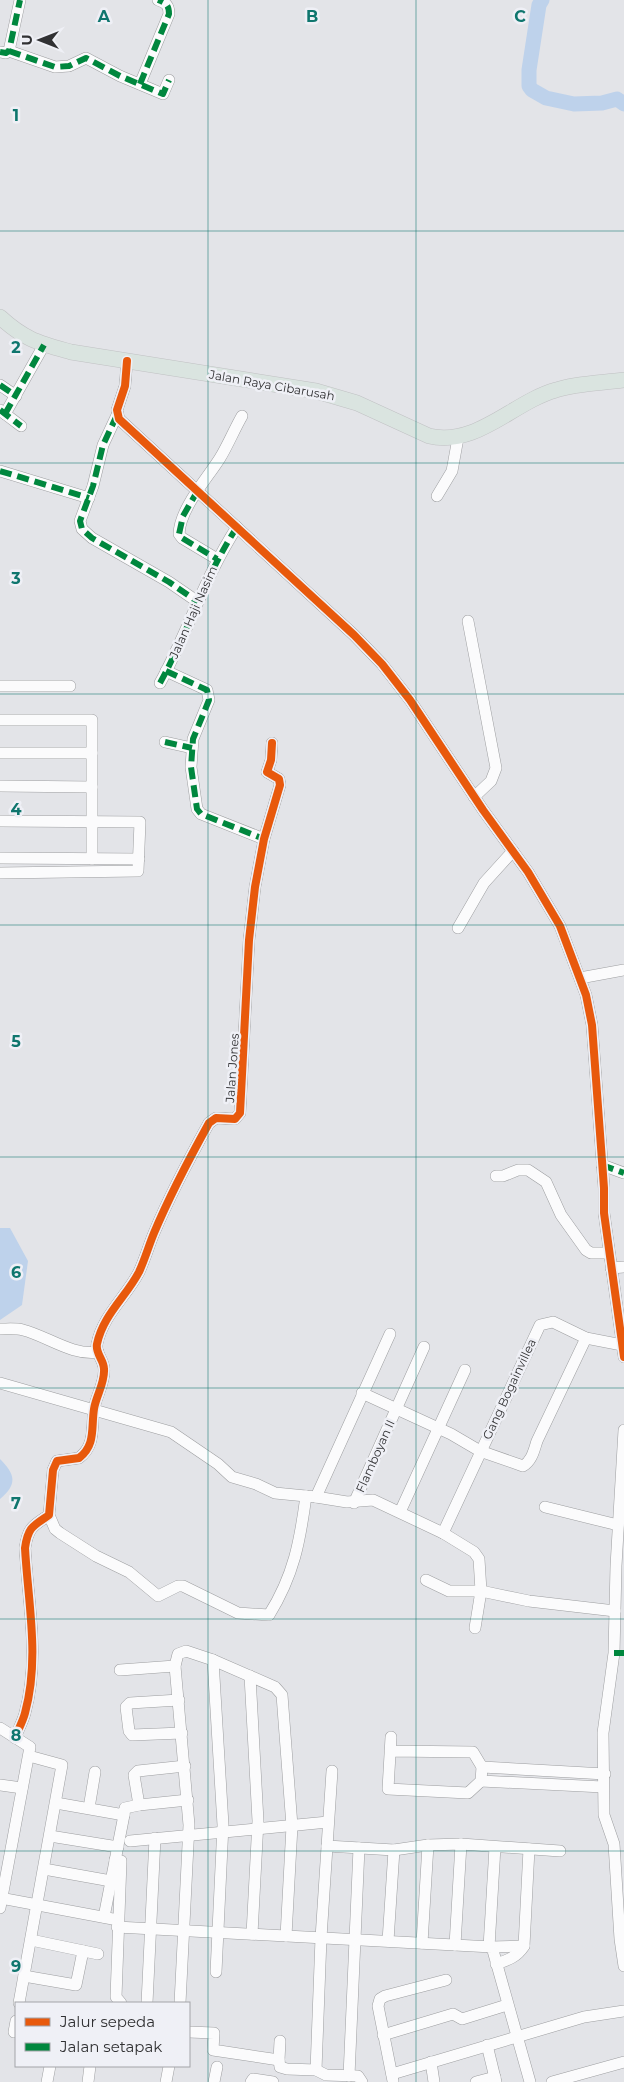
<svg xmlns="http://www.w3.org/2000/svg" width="624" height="2082" font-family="Montserrat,sans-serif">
<rect width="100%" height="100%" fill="#e3e4e8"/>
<!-- water -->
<g fill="#bed2eb">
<polygon points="0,1228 10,1228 28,1261 22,1305 0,1320"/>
<path d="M 0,1459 C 15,1474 18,1484 0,1499 Z"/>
</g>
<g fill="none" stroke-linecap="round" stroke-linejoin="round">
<!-- river -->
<polyline stroke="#bed2eb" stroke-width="15" points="542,0 539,5 529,70 529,86 532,90 546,98 574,104 602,103 617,99 624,104"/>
<!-- minor casing -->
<g stroke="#9d9ea0" stroke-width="12">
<g id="minor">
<polyline points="9,51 55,67 69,66 86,58 120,76 163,94 169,80"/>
<polyline points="0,52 6,53 9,51 20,0"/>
<path d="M 140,84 L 169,14 C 169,5 166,3 158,0"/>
<polyline points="127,361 125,386 117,410 119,419 354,635 382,664 410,700 483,810 528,872 560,926 586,995 592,1025 604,1188 604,1213 624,1357"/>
<polyline points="0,385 16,396"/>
<polyline points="0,410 21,426"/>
<polyline points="5,414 44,345"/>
<polyline points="117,415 103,445 93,486 80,521 82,529 92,538 169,582 198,602"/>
<polyline points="0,471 89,498"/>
<polyline points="437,496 452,471 458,438"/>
<path d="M 217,559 L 182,538 L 179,534 C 180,508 207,479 220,458 C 228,445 234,430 242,416"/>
<polyline points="468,621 496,768 491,781 474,797"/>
<polyline points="166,671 207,690 209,700 193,739 191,767 197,809 201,814 264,839"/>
<path d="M 160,683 C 188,632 205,576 237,527"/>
<polyline points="0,686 70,686"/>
<polyline points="0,720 92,720 92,859"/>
<polyline points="165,742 192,748"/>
<polyline points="0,753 92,753"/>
<polyline points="0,786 92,787"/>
<polyline points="0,821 140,822 138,871 0,873"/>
<polyline points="0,858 139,859"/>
<polyline points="458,928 484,883 513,851"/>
<polyline points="580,978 624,970"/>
<polyline points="602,1165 624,1173"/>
<polyline points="496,1176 503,1176 518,1170 528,1170 546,1182 561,1215 586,1250 591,1253 609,1253"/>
<polyline points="611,1268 624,1267"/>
<path d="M 0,1329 C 8,1329 16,1328 23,1330 C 47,1336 72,1356 98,1352"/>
<polyline points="0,1383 171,1432 218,1464 232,1477 256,1484 275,1493 316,1497 347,1502 373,1500 443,1533 474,1552 479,1559 481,1591 475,1628"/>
<path d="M 362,1393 L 451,1434 L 480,1451 L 523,1466 C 532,1461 534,1450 537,1441 L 586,1338"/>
<polyline points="624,1430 616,1566 614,1653 603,1733 604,1815 614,1844 620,1939 624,1966"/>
<polyline points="316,1497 390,1334"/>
<polyline points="354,1503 424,1347"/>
<polyline points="545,1507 618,1525"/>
<polyline points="400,1512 465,1370"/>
<path d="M 49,1515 L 55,1529 L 60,1533 L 96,1556 L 129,1572 L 158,1596 L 178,1586 L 183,1586 L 238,1613 L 269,1615 C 294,1575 300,1541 306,1496"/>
<polyline points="443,1533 540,1325 553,1322 586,1338 622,1345"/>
<polyline points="426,1580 449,1591 481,1591 529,1601 615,1611"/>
<polyline points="213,1660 223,1825 216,1972"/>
<polyline points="120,1670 175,1666"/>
<polyline points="250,1676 258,1821 252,1934"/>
<polyline points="179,1700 130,1703 126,1707 129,1731 132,1735 182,1733"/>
<polyline points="0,1728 30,1747 0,1908"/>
<path d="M 15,1738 C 18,1730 23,1721 25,1713 C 40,1658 28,1603 25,1548 C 28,1527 33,1526 49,1515 L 53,1470 L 57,1461 L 79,1458 C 96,1445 91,1428 94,1409 C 96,1396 105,1383 104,1369 C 104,1360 95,1353 97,1344 C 103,1315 126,1297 139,1272 C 145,1259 149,1245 154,1233 C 170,1195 189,1159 209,1123 L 216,1118 L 235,1119 L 240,1113 L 249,940 L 255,887 L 264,839 L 280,785 L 279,779 L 267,772 L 271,760 L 272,743"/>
<polyline points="390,1751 473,1752 482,1767 481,1781 468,1793 388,1789 391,1737"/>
<polyline points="185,1766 138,1771 134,1775 139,1805 188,1800"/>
<polyline points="482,1767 605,1774"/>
<polyline points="481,1781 603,1787"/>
<polyline points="0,1785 22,1788"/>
<polyline points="56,1803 124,1815 125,1808 139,1805"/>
<polyline points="89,1808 95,1772"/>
<polyline points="50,1836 118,1847"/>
<polyline points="130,1841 328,1822"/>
<polyline points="327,1846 394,1850 428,1845 461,1844 560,1851"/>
<polyline points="115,1860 121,1861 116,1997 121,2003"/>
<polyline points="44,1869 111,1881"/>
<polyline points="0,1898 118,1920"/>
<polyline points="104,1917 124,1815"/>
<polyline points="117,1927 492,1947 530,2082"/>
<polyline points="31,1940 98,1954"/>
<polyline points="388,1941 394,1850"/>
<polyline points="422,1943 428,1845"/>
<polyline points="455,1945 461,1844"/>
<polyline points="489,1947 495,1847"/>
<polyline points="492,1947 524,1946"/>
<path d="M 496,1964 C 508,1960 517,1957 524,1946 L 529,1849"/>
<polyline points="24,1976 76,1985 83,1951"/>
<polyline points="19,2003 62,1765 29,1756"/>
<polyline points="147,2003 155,1838"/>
<polyline points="180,2003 189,1825 175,1666 178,1654 186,1651 213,1660 275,1687 282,1695 292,1826 286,1936"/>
<polyline points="14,2032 16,2021"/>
<polyline points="189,2032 214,2033 213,2050 279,2060"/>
<polyline points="383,2035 453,2014 462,2019 507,2005"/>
<polyline points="280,2041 279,2060 280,2067 287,2069 316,2070 326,2075 358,2076 362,2082"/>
<polyline points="487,2045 496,2082"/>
<polyline points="431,2062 434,2082"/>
<polyline points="316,2070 321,1938 332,1771"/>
<polyline points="392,2074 584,2017 624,2011"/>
<polyline points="349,2076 359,1848"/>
<polyline points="393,2081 378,2006 380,1999 385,1996 446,1980"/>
<polyline points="47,2082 50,2066"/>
<polyline points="88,2082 90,2066"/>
<polyline points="166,2082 169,2066"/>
<polyline points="214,2082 217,2067"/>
<polyline points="251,2082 253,2079 273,2082"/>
<polyline points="476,2082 495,2077"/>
<polyline points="552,2082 624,2062"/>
</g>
</g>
<!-- major casing -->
<g stroke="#c0c1c3" stroke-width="16">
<path id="major" d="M 0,317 C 25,340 39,343 71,352 L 316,391 L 357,403 L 429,436 C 477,447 513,402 556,390 C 577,383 602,383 624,380"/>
</g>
<!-- minor -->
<use href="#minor" stroke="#fbfbfc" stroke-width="11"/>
<!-- major -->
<use href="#major" stroke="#dae4e0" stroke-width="15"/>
<!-- quiet -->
<g stroke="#00873e" stroke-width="6" stroke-dasharray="12 6" stroke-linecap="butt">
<polyline points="9,51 55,67 69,66 86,58 120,76 163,94 169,80"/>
<polyline points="0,52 6,53 9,51 20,0"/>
<path d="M 140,84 L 169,14 C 169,5 166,3 158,0"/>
<polyline points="0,385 16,396"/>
<polyline points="0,410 21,426"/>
<polyline points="5,414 44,345"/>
<polyline points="117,415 103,445 93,486 80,521 82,529 92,538 169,582 198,602"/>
<polyline points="0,471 89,498"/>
<polyline points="198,490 183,516 179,534 182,538 217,559"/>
<polyline points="166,671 207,690 209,700 193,739 191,767 197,809 201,814 264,839"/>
<path d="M 160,683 C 188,632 205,576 237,527"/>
<polyline points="165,742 192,748"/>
<polyline points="602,1165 624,1173"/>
<polyline points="614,1653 624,1653"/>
</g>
<!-- cycleway casing -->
<g stroke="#eff0f6" stroke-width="11">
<g id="cycleway">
<polyline points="127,361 125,386 117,410 119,419 354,635 382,664 410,700 483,810 528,872 560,926 586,995 592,1025 604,1188 604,1213 624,1357"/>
<path d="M 15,1738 C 18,1730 23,1721 25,1713 C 40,1658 28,1603 25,1548 C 28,1527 33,1526 49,1515 L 53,1470 L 57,1461 L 79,1458 C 96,1445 91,1428 94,1409 C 96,1396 105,1383 104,1369 C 104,1360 95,1353 97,1344 C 103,1315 126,1297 139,1272 C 145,1259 149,1245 154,1233 C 170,1195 189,1159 209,1123 L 216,1118 L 235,1119 L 240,1113 L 249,940 L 255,887 L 264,839 L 280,785 L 279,779 L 267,772 L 271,760 L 272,743"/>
</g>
</g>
<!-- cycleway -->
<use href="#cycleway" stroke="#e8590c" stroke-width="8"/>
</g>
<!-- grid -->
<path fill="none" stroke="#0f766e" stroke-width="1" stroke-opacity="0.55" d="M 208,0 L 208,2082M 416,0 L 416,2082M 0,231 L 624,231M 0,463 L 624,463M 0,694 L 624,694M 0,925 L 624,925M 0,1157 L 624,1157M 0,1388 L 624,1388M 0,1619 L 624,1619M 0,1851 L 624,1851"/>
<g text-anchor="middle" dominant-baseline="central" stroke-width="5" stroke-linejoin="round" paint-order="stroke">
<!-- street labels -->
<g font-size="12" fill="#313133" stroke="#eff0f6">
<text transform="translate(272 385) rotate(10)">Jalan Raya Cibarusah</text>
<text transform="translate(193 612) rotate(-66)">Jalan Haji Nasim</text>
<text transform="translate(232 1068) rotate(-86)">Jalan Jones</text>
<text transform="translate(509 1389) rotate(-65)">Gang Bogainvillea</text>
<text transform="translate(375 1456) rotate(-66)">Flamboyan II</text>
</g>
</g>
<g font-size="16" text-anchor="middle" font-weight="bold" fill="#0f766e" stroke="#eff0f6" stroke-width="5" stroke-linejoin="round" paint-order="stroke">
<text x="104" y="22">A</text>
<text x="312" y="22">B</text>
<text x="520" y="22">C</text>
<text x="16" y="121">1</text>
<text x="16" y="353">2</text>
<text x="16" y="584">3</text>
<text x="16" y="815">4</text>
<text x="16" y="1047">5</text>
<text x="16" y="1278">6</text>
<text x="16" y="1509">7</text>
<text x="16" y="1741">8</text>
<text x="16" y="1972">9</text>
</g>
<!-- legend -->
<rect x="15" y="2002" width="175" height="65" fill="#eff0f6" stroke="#a3a4a8"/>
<rect x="25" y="2018" width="25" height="8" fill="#e8590c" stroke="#a3a4a8"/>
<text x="60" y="2027" font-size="15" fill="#313133">Jalur sepeda</text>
<rect x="25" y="2043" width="25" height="8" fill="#00873e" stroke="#a3a4a8"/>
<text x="60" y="2052" font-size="15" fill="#313133">Jalan setapak</text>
<!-- north arrow -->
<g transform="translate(40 40) rotate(270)" stroke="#eff0f6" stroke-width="4" paint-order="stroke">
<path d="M0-4L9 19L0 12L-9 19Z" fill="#313133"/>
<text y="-8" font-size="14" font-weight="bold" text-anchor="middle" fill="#313133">U</text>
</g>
</svg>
